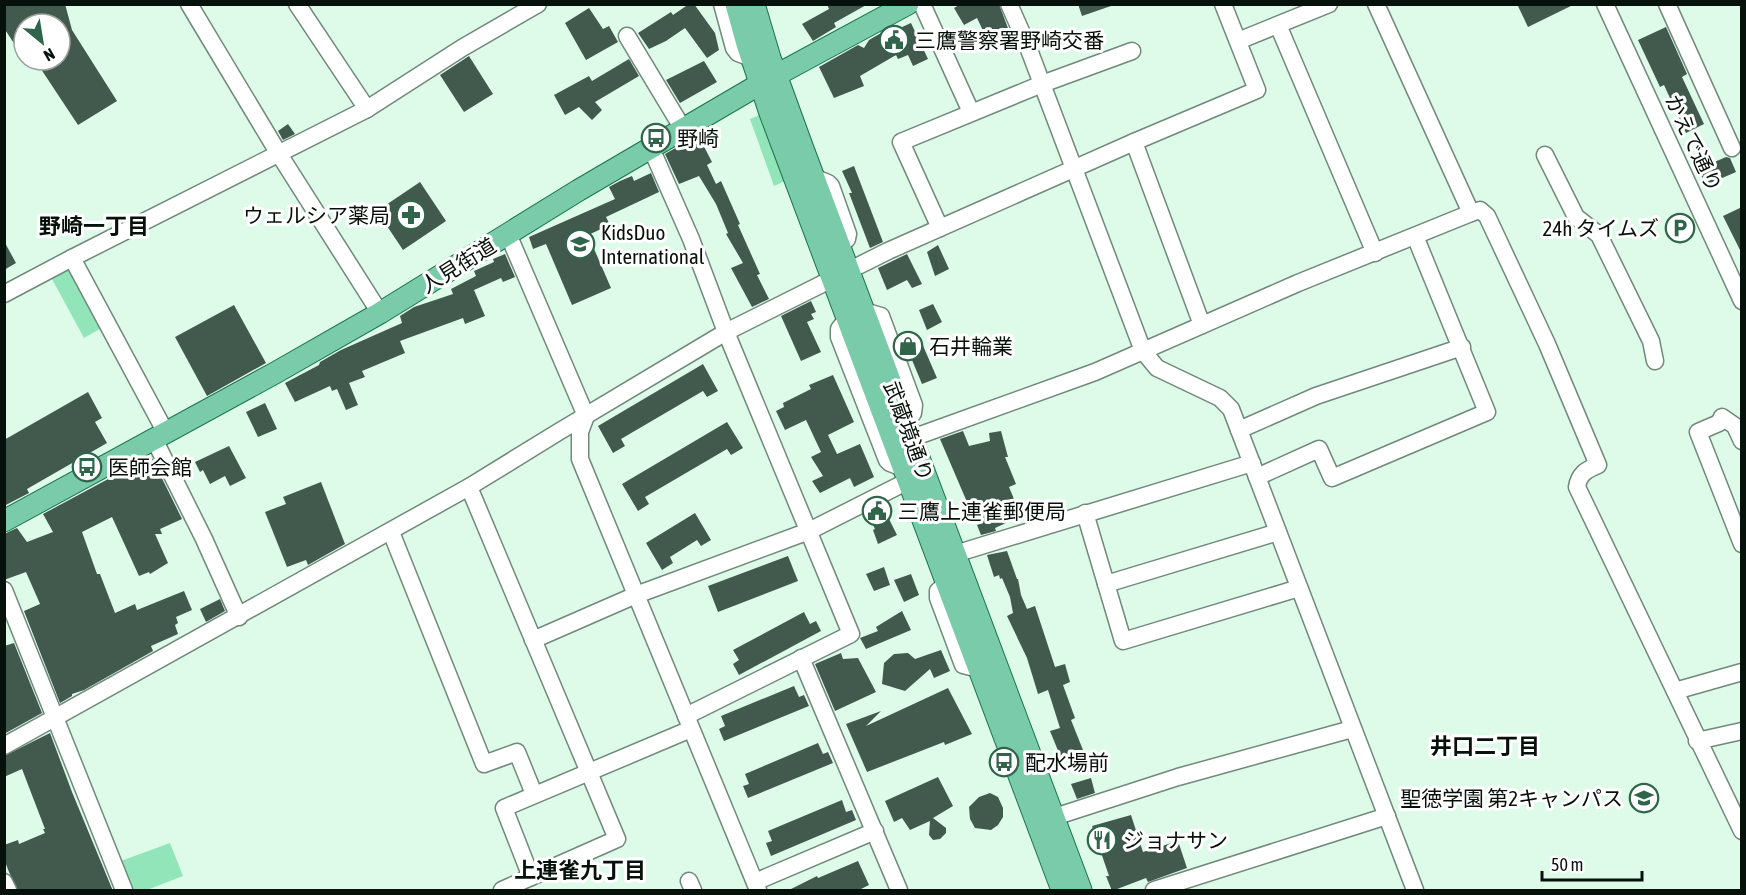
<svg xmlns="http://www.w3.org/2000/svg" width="1746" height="895" font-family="'Asap Condensed','Noto Sans JP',sans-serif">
<rect width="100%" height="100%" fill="#defbea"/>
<!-- green -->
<g fill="#92e5b9">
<polygon points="762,114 787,180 774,186 750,119"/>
<polygon points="71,269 103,327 84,338 52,279"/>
<polygon points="170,843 183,876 147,890 133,890 121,861"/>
</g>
<!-- building -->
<g fill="#425a4d">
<polygon points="4,4 65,4 72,30 117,101 78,125 35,60 60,60 60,24 24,24 24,59 4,28"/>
<polygon points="689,4 694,4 715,33 719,50 707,58 685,28 666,41 649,49 638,33 671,12 673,15"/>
<polygon points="827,4 868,4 834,23 836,27 813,41 802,24 829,9"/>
<polygon points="961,4 999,4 1009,31 987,39 977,18 964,25 954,8"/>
<polygon points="1078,4 1111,4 1111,6 1082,16"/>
<polygon points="1517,4 1575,4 1528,27"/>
<polygon points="589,8 603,29 609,26 618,42 586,60 565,23"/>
<polygon points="911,23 928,59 913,66 908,55 898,59 896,55 860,76 864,86 834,98 819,67 858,45 864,48 869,40 881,33 882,36"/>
<polygon points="1666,27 1687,74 1682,77 1704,124 1686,133 1664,85 1660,87 1638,40"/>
<polygon points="469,56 493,94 464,112 440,75"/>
<polygon points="629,59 639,76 595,102 602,110 592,120 579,107 565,115 554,95 589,76 592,81"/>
<polygon points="704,61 717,82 680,103 666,80"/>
<polygon points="288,124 295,134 283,140 278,131"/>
<polygon points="698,135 712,162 707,165 716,184 721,181 740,224 738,225 760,274 757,275 769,299 752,307 731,268 743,263 726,234 728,233 716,204 699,176 679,184 665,154"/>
<polygon points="1726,157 1730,158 1736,172 1706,185 1698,169"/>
<polygon points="854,166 883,242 870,248 849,193 852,193 842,171"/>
<polygon points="651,173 659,192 606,217 610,225 588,235 611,288 572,305 546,244 533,249 529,237 615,199 609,187 620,181 632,176 634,181"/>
<polygon points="420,182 446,221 403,250 377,211"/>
<polygon points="1742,207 1742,254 1723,216"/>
<polygon points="4,241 16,263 4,270"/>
<polygon points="938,245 949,269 935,276 927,252"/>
<polygon points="505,254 515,277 503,282 501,278 474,290 485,316 465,324 463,318 400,341 405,353 362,371 365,377 349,383 358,405 346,410 337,389 332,391 330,386 295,402 285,383 319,365 320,362 341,350 402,323 400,316 414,307 453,294 451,289 476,276 474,271 494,262 493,259"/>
<polygon points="907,254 922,284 912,288 907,280 887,290 878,268"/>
<polygon points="811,301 816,312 811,314 814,319 807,322 821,352 801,361 781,316"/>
<polygon points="933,304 942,322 927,330 919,310"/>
<polygon points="234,305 266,363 207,396 175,337"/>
<polygon points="921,341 937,378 922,384 907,348"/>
<polygon points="703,364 718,391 707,397 703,391 621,439 625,446 613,453 598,426"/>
<polygon points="833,375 854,422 828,435 837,454 860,444 874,477 854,487 850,478 820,493 812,481 823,476 811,457 821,452 806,420 785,430 776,411 784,407 783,403 811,389 809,385"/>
<polygon points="88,392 102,418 95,422 107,443 27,489 29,493 4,506 4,440"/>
<polygon points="265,403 277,429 258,437 246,412"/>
<polygon points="727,422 743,448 731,455 727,449 645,497 649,504 638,511 622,484"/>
<polygon points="963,431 969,446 990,441 989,433 1001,431 1008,457 1005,457 1016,484 1009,487 1021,516 995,528 996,531 981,535 977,525 980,524 971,500 967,502 940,439"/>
<polygon points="229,446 246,478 230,486 225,476 210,484 203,470 200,472 195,462"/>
<polygon points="151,456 182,519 160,529 162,534 155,534 168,563 150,574 149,572 139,576 112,517 82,532 97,574 100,574 115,613 135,604 137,610 184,591 192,610 176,617 178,623 175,625 178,634 151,646 153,651 84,690 72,694 72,696 60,703 24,611 40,604 26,572 4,580 4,534 17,528 27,542 53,532 43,514"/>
<polygon points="321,482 345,544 308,565 306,560 287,567 265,512 286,504 283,497"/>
<polygon points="885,504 890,516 888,517 897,535 878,544 873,530 875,529 867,513"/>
<polygon points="695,513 711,540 701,546 697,540 670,557 673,563 662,570 646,543"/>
<polygon points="1007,551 1017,579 1018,579 1021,595 1027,609 1035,606 1055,667 1065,664 1070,682 1063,685 1075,718 1071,720 1083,750 1061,758 1050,731 1060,728 1048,690 1038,694 1027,658 1007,616 1013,613 1010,597 1002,578 1000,579 999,575 994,577 987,555"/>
<polygon points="788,556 798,581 718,612 708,586"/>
<polygon points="884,567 890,585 874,591 866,574"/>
<polygon points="911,574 919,595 904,602 894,580"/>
<polygon points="220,599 225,611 206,622 200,609"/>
<polygon points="902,611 911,630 866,649 860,638 878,631 876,627"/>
<polygon points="804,612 810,624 816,621 821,631 739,675 733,664 739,660 733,650"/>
<polygon points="14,643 42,713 4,734 4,646"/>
<polygon points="941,650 950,671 934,678 930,669 905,691 882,684 884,663 894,654 908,653 915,659"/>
<polygon points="841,653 843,659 858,658 876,692 835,711 815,664"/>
<polygon points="794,686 799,697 804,695 809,706 724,741 719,729 725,726 721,716"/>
<polygon points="948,688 972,734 945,745 944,742 867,772 846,724 881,711 866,726"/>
<polygon points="50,733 72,792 113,891 18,891 9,872 4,859 4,845 18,840 19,844 45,833 43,829 45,829 22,769 4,777 4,756"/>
<polygon points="818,743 823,754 828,752 833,763 748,798 743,786 749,784 745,774"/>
<polygon points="938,777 953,806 933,818 946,828 946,833 940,839 933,840 929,835 930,821 910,830 902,818 894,822 885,801"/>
<polygon points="1091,778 1095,793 1077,799 1071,784"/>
<polygon points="990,793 998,797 1003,808 1003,817 998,825 991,830 975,828 970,819 969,807 979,797"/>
<polygon points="842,800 846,812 852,810 856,820 771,856 766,843 772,841 768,831"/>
<polygon points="1131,815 1143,852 1178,841 1187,868 1148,882 1146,878 1112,891 1106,876 1109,876 1092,826"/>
<polygon points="858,861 869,885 857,891 787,891 817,876 818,878"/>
</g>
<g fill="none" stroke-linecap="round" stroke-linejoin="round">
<!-- minor casing -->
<g stroke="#70897a" stroke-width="19">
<g id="minor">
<polyline points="189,4 279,154 380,313"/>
<polyline points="297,4 367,109"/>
<polyline points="722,4 734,48 738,53 751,58"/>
<polyline points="922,4 971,112"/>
<polyline points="1009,4 1028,47 1143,351 1157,368 1220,398 1231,409 1415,890"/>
<path d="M 1376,4 L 1471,213 L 1480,210 L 1487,216 L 1547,344 L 1598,465 C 1586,470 1579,474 1577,487 L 1742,831"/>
<polyline points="1605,4 1742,301"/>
<polyline points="1667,4 1732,148"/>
<polyline points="1278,25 1375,253"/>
<polyline points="627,36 683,129"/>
<polyline points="1238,41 1329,4"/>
<polyline points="1134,142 1202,325"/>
<polyline points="651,148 691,239 726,332 851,634 686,716"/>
<polyline points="1545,155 1576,217 1599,235 1651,341 1655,361"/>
<polyline points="813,177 828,183 831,186 848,234 847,239 839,247"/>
<polyline points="940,228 901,142 1042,84 1132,51"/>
<polyline points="508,234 586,416 580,432 580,459 758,890"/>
<polyline points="72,258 166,433"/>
<polyline points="4,294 72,258 367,109 462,48 538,4"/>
<polyline points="864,311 881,316 914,405 913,413 906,422"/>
<polyline points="847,319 839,329 839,337 887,460 890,463 903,468"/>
<polyline points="1239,430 1316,396 1462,347"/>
<polyline points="912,438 1095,372 1298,283 1471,213"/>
<polyline points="154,439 204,539 239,617"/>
<polyline points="1742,441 1735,426 1722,417 1719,423 1698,432 1742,544"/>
<polyline points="1257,477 1319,449 1332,478 1487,412 1415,236"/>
<polyline points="469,487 617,839 531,877"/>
<polyline points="1085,513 1123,641 1299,588"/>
<polyline points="391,532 484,764 517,752 534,794"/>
<polyline points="945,557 1252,463"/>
<polyline points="947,583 938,591 938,598 963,665 979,669"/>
<polyline points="1106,584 1278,532"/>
<polyline points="4,590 124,890"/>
<polyline points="533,640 636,595 809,531 908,481"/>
<polyline points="801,658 899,890"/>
<polyline points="1675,691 1742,672"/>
<polyline points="1697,741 1742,731"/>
<polyline points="4,746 469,487 560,431 726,332 888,251 1134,142 1257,90 1223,4"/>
<polyline points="1042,821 1178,777 1352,729"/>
<polyline points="689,881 693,890"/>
<polyline points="4,882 8,890"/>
<polyline points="755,882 875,831"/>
<polyline points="502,890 531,877 504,808 691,729"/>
<polyline points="1154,890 1387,816"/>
</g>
</g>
<!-- major casing -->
<g stroke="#18734d" stroke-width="23">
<g id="major">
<polyline points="736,4 747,44 770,113 1062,890"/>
<polyline points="754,4 770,58 802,146 1081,890"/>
<polyline points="4,521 275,373 380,313 579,190 760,84 908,4"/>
</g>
</g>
<!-- minor -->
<use href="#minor" stroke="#fff" stroke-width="16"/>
<!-- major -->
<use href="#major" stroke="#7acbaa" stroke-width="21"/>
</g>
<!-- icons -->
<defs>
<g id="civic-ring" transform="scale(1.5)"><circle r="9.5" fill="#fff" stroke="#30654b" stroke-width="1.5"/><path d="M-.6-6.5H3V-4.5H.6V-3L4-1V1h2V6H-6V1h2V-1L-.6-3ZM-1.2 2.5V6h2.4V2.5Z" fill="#30654b"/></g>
<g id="bus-ring" transform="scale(1.5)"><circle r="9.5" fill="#fff" stroke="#30654b" stroke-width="1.5"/><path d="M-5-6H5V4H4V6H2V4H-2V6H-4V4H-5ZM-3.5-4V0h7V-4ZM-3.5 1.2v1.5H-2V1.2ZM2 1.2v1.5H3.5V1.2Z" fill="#30654b"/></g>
<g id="pharmacy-ring" transform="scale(1.5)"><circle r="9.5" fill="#fff" stroke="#30654b" stroke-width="1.5"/><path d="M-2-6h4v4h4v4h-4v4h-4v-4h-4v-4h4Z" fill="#30654b"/></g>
<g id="parking-ring" transform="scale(1.5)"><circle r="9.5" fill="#fff" stroke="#30654b" stroke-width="1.5"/><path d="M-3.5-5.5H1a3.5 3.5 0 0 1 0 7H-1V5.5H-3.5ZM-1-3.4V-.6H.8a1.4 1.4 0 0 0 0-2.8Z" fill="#30654b"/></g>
<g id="school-ring" transform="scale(1.5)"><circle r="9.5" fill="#fff" stroke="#30654b" stroke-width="1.5"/><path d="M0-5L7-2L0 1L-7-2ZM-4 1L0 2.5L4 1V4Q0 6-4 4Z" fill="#30654b"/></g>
<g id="shop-ring" transform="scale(1.5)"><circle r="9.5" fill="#fff" stroke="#30654b" stroke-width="1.5"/><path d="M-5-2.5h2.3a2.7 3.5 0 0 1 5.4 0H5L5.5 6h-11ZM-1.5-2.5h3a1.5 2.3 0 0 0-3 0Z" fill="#30654b"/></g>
<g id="restaurant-ring" transform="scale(1.5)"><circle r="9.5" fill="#fff" stroke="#30654b" stroke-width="1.5"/><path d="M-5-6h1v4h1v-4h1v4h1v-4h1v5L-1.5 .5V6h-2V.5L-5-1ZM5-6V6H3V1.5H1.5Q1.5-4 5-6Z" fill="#30654b"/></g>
</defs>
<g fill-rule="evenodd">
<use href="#civic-ring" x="894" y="40"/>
<use href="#bus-ring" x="656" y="138"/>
<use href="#pharmacy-ring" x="411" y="215"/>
<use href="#parking-ring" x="1680" y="228"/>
<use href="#school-ring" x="580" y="244"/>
<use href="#shop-ring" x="908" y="346"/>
<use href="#bus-ring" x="87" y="467"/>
<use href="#civic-ring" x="877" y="511"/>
<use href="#bus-ring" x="1004" y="762"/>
<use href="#school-ring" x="1644" y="798"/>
<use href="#restaurant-ring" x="1102" y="840"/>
</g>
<g text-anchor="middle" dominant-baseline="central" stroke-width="6" stroke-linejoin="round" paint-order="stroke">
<!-- poi labels -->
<g font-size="21" fill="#07110b" stroke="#fff" text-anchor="start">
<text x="915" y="40">三鷹警察署野崎交番</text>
<text x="677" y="138">野崎</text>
<text x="390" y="215" text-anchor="end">ウェルシア薬局</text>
<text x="1659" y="228" text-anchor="end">24h タイムズ</text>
<text x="601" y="232">KidsDuo<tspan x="601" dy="24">International</tspan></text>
<text x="929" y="346">石井輪業</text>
<text x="108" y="467">医師会館</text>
<text x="898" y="511">三鷹上連雀郵便局</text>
<text x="1025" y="762">配水場前</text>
<text x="1623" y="798" text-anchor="end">聖徳学園 第2キャンパス</text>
<text x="1123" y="840">ジョナサン</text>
</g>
<!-- street labels -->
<g font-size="21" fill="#07110b" stroke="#fff">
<text transform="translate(1694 143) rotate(65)">かえで通り</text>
<text transform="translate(458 265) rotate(-32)">人見街道</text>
<text transform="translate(909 431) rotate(70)">武蔵境通り</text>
</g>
<!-- neighbourhood labels -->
<g font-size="22" font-weight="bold" fill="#07110b" stroke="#fff">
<text x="94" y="226">野崎一丁目</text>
<text x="1485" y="746">井口二丁目</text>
<text x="580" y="870">上連雀九丁目</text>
</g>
</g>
<!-- border -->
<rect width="1746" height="895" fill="none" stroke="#07110b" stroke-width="12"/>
<!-- north arrow -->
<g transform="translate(42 42) rotate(150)"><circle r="28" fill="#ffffff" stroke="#9ca09d" stroke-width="1.5"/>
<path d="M0-4.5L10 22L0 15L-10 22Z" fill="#30654b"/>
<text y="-9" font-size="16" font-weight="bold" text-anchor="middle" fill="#07110b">N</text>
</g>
<!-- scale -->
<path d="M1542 871v9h100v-9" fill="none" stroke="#07110b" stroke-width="3"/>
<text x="1551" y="871" font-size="18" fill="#07110b" stroke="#ffffff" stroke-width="4.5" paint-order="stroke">50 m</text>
</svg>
